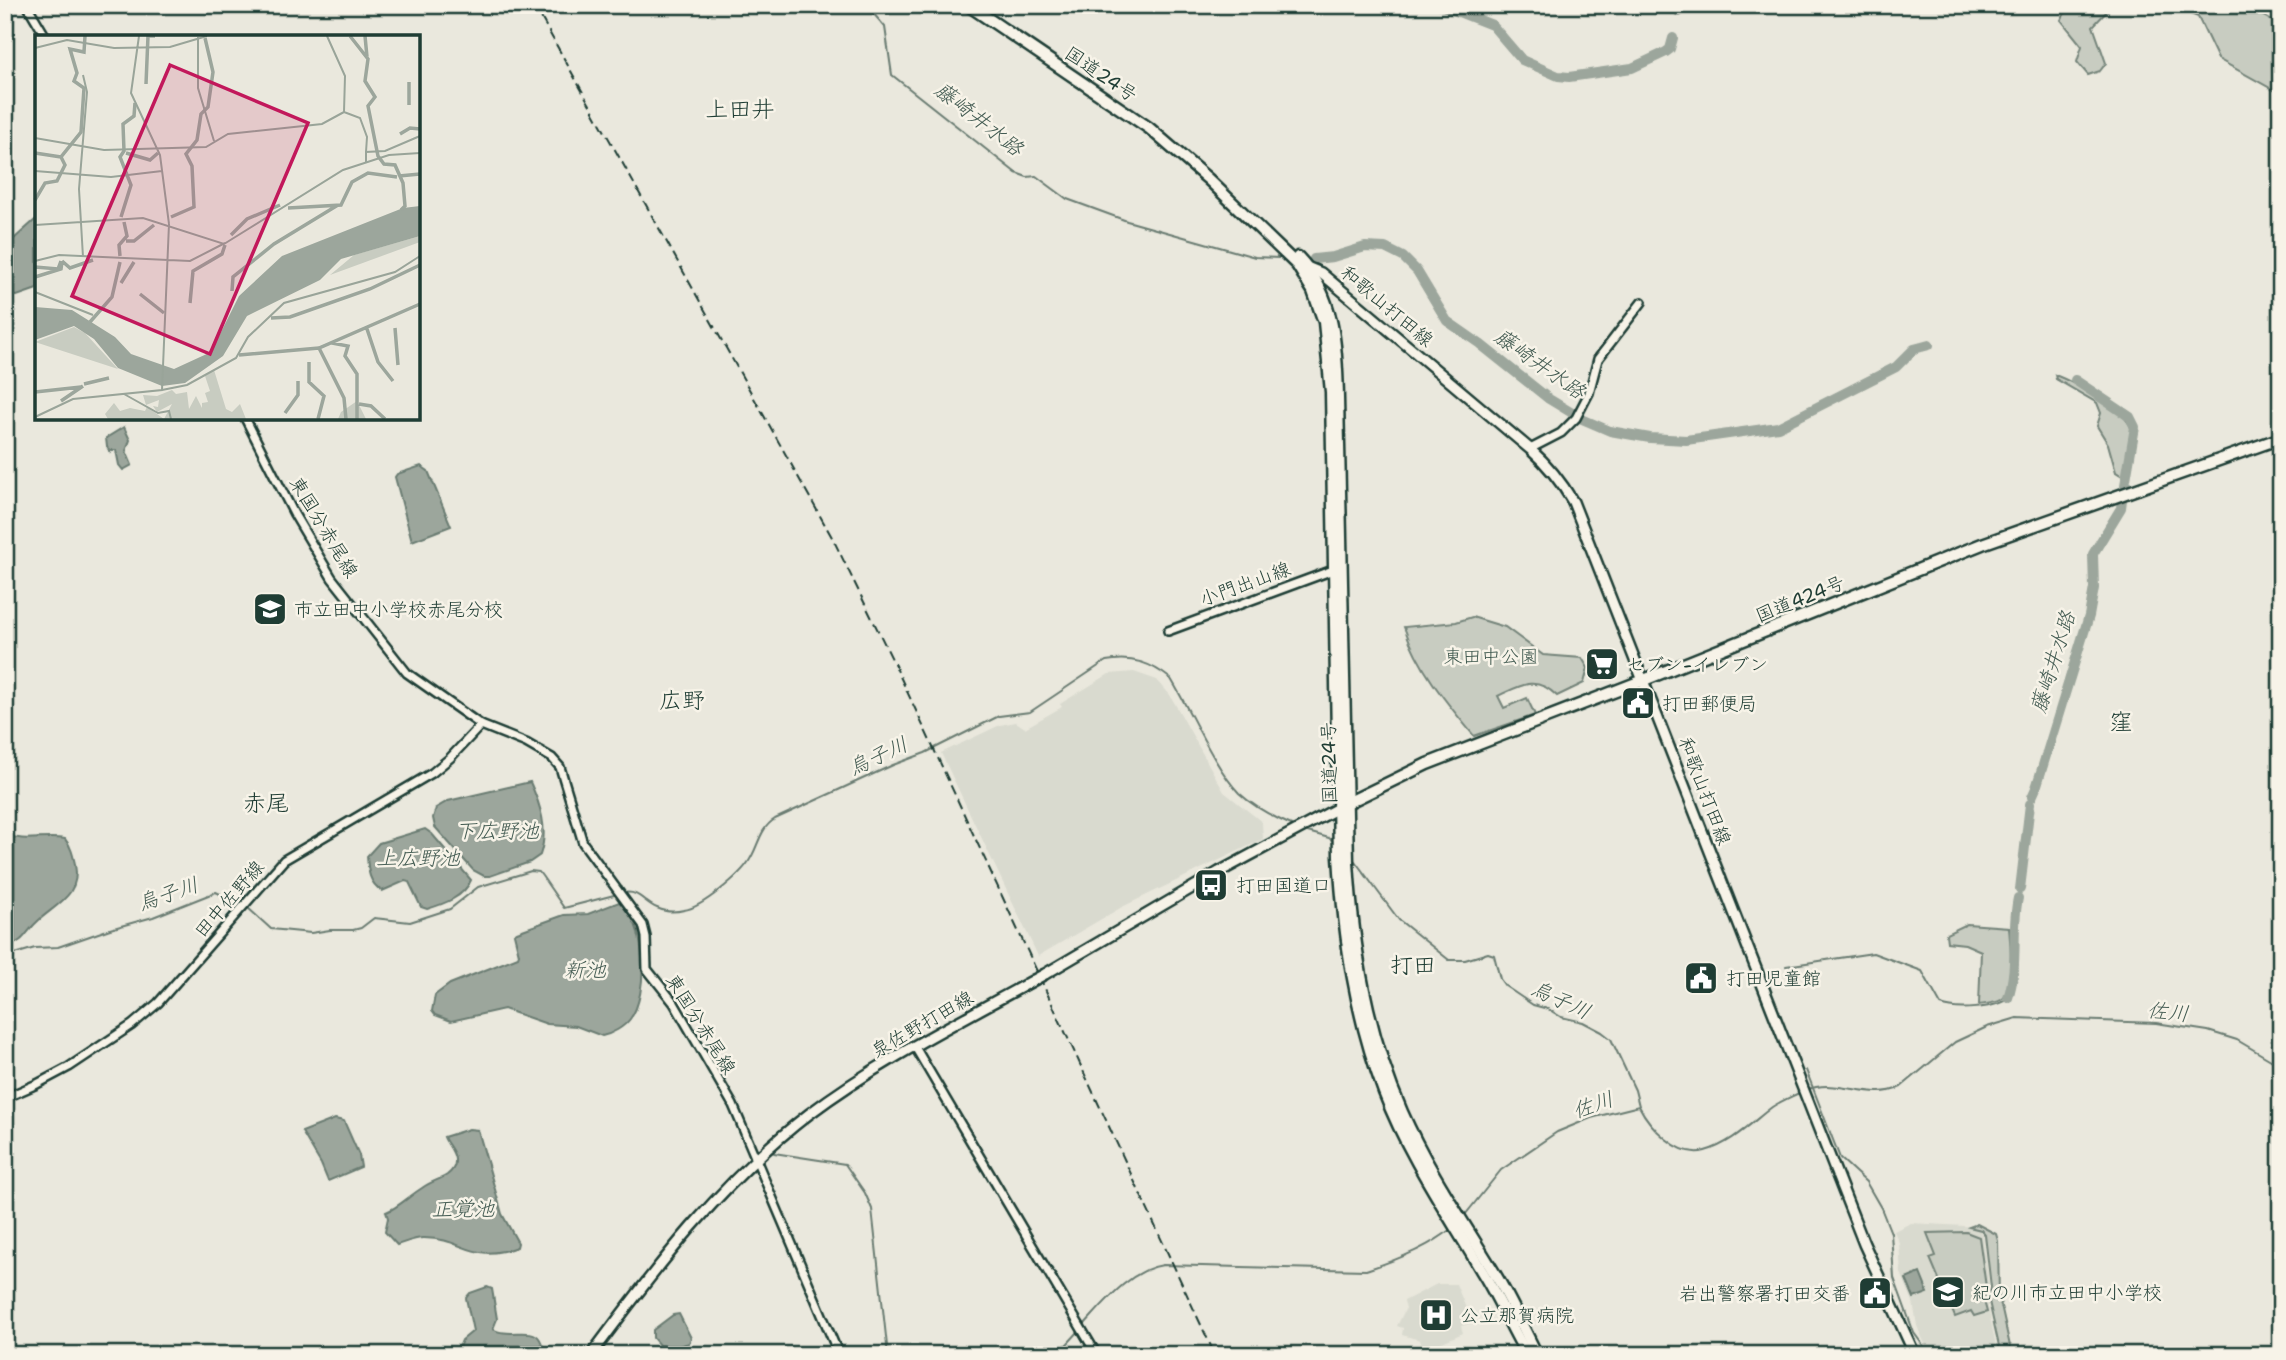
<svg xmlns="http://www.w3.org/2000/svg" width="2286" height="1360" font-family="'Shantell Sans','Klee One',sans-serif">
<rect width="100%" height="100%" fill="#eae8dd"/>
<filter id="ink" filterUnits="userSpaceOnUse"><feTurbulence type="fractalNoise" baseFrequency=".0143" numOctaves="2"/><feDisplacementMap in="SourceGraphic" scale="14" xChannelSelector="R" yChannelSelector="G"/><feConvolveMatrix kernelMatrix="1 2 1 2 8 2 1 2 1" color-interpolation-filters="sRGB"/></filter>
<g filter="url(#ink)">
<!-- built -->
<g fill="#d9dacf">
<polygon points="1134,672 1157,680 1170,695 1224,792 1262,822 1263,839 1122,907 1038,956 941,753 1000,725 1016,722 1025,728 1062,707 1060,704 1109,674"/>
<polygon points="1911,1223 1964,1226 1979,1230 1983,1236 1989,1286 1986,1297 1998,1355 1934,1355 1924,1342 1917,1326 1913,1302 1901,1273 1899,1243 1894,1231"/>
<polygon points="1437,1284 1456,1284 1472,1323 1461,1326 1463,1333 1424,1350 1420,1340 1402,1335 1403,1328 1397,1326 1406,1308 1404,1301"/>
</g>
<!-- green -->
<g fill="#c8ccc1" stroke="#74847a" stroke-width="2">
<polygon points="2070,5 2113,5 2093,26 2106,63 2100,71 2088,75 2077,62 2082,46 2061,20"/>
<polygon points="2169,5 2244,5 2281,26 2281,94 2218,59 2198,17"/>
<path d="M 2055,375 C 2073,382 2126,410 2131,428 C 2134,439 2126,465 2124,477 L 2116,472 L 2108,444 L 2097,426 L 2101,413 L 2097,403 L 2056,379 Z"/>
<path d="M 1472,617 L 1505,627 L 1543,655 L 1582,658 L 1588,668 L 1584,683 L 1557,696 C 1536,675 1521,685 1498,696 L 1504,708 L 1527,698 L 1535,715 L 1474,736 C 1446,702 1419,670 1404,627 L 1456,622 Z"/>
<path d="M 1967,924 L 2009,927 C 2010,942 2016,991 2001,1000 C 1996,1003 1985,1004 1979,1005 L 1981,951 L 1965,944 L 1947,942 L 1946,934 Z"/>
<polygon points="1977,1224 1996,1234 1998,1241 1999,1297 2012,1355 2001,1355 1988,1297 1991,1287 1985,1235 1981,1230 1969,1227"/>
<polygon points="1966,1232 1979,1237 1986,1287 1984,1301 1987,1312 1974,1316 1971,1311 1955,1317 1930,1258 1936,1256 1927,1233"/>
</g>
<!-- water -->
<g fill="#9ca69c" stroke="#6a7c72" stroke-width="2">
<polygon points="35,220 37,220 37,289 17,296 5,295 5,247"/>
<polygon points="124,427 130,440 126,451 132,465 123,470 119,465 116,450 112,450 110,452 107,447 106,438"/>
<polygon points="421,466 428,471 451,526 412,541 395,477 397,474"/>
<path d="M 530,782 C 540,804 549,830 540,855 L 530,862 L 490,876 L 484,876 L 473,870 L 435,827 L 433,818 L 436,808 L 448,801 Z"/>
<path d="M 425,829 L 432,834 L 471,880 C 464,897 444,904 427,909 L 421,907 L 409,882 L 405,881 L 382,891 C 369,883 368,871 367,856 L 379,843 Z"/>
<path d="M 5,835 C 25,843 44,835 65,839 C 71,846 73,855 75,864 C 81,894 58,903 39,920 C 24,933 26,942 5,947 Z"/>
<path d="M 619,902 C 647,919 649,995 630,1019 C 624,1027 612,1034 602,1036 L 576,1026 L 547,1024 L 504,1009 L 451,1021 L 435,1015 L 432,1011 L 435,995 L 450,984 L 518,957 L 519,954 L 514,934 L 517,932 L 564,915 L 588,914 Z"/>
<polygon points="335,1119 344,1121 359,1155 361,1167 328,1181 321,1164 302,1132"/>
<path d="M 469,1129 L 478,1130 L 502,1214 L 518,1243 L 517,1247 C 470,1264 464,1238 424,1238 C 415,1238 406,1242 397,1245 L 385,1232 L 388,1218 L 386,1212 C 396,1209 412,1194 422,1188 C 430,1182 439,1180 447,1175 C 451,1172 455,1167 455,1162 C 456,1152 447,1145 444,1137 Z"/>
<polygon points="1920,1273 1928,1293 1914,1298 1906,1279"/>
<path d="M 487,1287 L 492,1289 L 497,1319 L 493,1329 C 506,1338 532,1327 539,1338 C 542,1342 544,1350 546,1355 L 456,1355 L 462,1340 L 473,1331 L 466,1298 L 470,1293 Z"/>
<polygon points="679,1314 691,1338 689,1343 676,1347 659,1345 653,1338 653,1330 673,1315"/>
</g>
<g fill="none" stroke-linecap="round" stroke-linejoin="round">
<!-- stream -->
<g stroke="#6a7c72" stroke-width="2">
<polyline points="866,5 885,27 892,75 1016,173 1027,177 1036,176 1067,199 1127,221 1255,257 1279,258"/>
<polyline points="1304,831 1329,838 1334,842"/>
<polyline points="1352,857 1399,920 1449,960 1465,960 1488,953 1494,955 1500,979 1505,986 1533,1005 1548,1009 1561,1017 1583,1022 1602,1032 1611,1039 1635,1090 1639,1106"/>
<path d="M 624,893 C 639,890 644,903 657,908 C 665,912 676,912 684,910 C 702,908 740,875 749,861 C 759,846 759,829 775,819 L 893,765 L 925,753 L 999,716 L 1030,712 L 1106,661 C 1132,656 1151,663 1171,679 C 1191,712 1214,767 1239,793 C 1254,807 1277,819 1296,827"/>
<polyline points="247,907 271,929 311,933 330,930 353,930 361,928 374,918 410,922 450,909 478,887 531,871 539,872 542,876 564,908 618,894"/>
<polyline points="5,957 35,948 58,947 110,929 153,917 216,892 242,905"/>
<path d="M 1786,966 L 1873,953 L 1922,971 L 1941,1005 C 1956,1011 1996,1009 2008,998"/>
<polyline points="1806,1070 1840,1158 1866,1182 1881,1208 1891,1233 1894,1278 1914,1333 1930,1355"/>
<path d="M 1806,1090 C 1838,1077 1871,1102 1901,1087 L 1955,1042 L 1987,1027 L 2017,1018 L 2156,1023 L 2208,1031 L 2237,1040 L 2281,1066"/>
<polyline points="774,1153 845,1164 865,1193 872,1209 888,1355"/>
<path d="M 1465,1215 L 1501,1170 L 1557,1132 L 1591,1118 L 1639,1106 C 1649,1126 1679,1159 1705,1151 C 1731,1144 1751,1123 1772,1107 C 1781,1101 1791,1097 1801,1092"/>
<path d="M 1084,1325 C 1105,1302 1130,1270 1163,1265 L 1366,1270 C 1394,1261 1428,1248 1451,1229"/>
<polyline points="1057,1355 1080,1330"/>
</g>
<!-- river -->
<g stroke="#9ca69c" stroke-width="10">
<polyline points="1441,5 1492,25 1522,60 1558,76 1569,77 1632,68 1666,52 1670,49 1673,38"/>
<polyline points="1679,12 1680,5"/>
<polyline points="1314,259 1333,257 1365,247 1385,248 1403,257 1417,271 1447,321 1480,344 1549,399 1582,419 1610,431 1650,438 1686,440 1778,427 1896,367 1914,349 1929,345"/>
<polyline points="2075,380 2130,417 2135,427 2125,485"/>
<polyline points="2032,797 2036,788 2089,616 2094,588 2093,554 2121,508 2122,500"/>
<polyline points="2020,889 2030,804"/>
<path d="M 2008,998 C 2019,965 2011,931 2018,898"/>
</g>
<!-- tertiary casing -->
<g stroke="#1f3d34" stroke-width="12">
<g id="tertiary">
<polyline points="27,5 46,37"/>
<polyline points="245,418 294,514 332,578 407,673 481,725 526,743 552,758 560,767 583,843 643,925 646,937 647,969 674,1003 733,1105 839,1355"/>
<polyline points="1530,449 1561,433 1576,418 1589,393 1598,359 1642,302"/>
<polyline points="1168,631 1333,570"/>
<polyline points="915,1047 1097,1355"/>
<polyline points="5,1098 37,1084 69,1067 132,1025 158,1003 284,860 432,773 450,758 481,725"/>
</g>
</g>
<!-- primary casing -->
<g stroke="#1f3d34" stroke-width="14">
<g id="primary">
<path d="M 1304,266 L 1321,273 L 1530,449 C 1548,465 1561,481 1573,502 L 1864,1244 L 1915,1355"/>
<polyline points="1045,974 1219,872 1338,808"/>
<path d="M 591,1355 C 657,1266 721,1182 809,1114 C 878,1062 958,1022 1034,980"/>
</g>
</g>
<!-- trunk casing -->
<g stroke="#1f3d34" stroke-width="15">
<g id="trunk">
<path d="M 968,5 L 1149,128 L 1208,179 L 1297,265 L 1313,291 L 1324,322 L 1331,392 L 1339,856 C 1344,938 1355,1015 1384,1092 C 1408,1155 1447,1212 1481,1270 C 1498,1297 1511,1327 1527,1355"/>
<path d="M 1298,257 C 1335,295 1337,348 1338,398 L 1348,862 C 1353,948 1367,1032 1402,1112 C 1428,1171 1465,1224 1498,1279 C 1512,1303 1524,1329 1537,1355"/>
<polyline points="1343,805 1427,764 1644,680 1982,544 2281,438"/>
</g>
</g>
<!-- tertiary -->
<use href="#tertiary" stroke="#f7f3e8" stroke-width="7"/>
<!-- primary -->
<use href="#primary" stroke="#f7f3e8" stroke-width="9"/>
<!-- trunk -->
<use href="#trunk" stroke="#f7f3e8" stroke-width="10"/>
<!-- rail -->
<polyline stroke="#1f3d34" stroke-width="2" stroke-dasharray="10 5" stroke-linecap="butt" points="534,5 833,539 892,659 1215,1355"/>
<!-- primary-bridge casing -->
<g stroke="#1f3d34" stroke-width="14" stroke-linecap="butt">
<polyline id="primary-bridge" points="1034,980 1045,974"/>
</g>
<!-- primary-bridge -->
<use href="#primary-bridge" stroke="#f7f3e8" stroke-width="9"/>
</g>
</g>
<!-- icons -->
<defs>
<g id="school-square" transform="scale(1.75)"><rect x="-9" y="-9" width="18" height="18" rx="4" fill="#1f3d34" stroke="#f7f3e8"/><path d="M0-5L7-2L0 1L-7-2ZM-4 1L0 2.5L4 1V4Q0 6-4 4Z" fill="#fff"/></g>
<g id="supermarket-square" transform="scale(1.75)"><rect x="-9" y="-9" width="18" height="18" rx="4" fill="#1f3d34" stroke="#f7f3e8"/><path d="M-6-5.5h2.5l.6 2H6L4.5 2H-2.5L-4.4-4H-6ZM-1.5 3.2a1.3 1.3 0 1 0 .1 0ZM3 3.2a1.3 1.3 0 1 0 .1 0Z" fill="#fff"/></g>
<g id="civic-square" transform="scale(1.75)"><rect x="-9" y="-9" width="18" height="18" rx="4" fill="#1f3d34" stroke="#f7f3e8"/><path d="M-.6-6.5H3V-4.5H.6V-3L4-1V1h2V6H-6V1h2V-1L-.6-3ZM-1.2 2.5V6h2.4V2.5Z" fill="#fff"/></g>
<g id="bus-square" transform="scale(1.75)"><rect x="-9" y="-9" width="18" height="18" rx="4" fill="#1f3d34" stroke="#f7f3e8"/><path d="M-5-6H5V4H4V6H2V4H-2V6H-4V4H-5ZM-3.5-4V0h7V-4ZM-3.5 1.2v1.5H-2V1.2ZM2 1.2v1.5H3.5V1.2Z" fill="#fff"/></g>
<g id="hospital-square" transform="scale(1.75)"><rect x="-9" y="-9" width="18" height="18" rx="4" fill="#1f3d34" stroke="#f7f3e8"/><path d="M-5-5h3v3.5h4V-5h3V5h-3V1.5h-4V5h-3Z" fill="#fff"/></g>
</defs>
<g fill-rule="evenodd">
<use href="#school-square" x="270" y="609"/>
<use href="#supermarket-square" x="1602" y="664"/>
<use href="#civic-square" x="1638" y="703"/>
<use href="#bus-square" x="1211" y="885"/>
<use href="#civic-square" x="1701" y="978"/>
<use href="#school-square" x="1948" y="1292"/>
<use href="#civic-square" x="1875" y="1293"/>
<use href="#hospital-square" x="1436" y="1315"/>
</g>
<g text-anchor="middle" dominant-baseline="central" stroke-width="5" stroke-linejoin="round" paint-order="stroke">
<!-- street labels -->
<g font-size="19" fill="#1f3d34" stroke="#f7f3e8">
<text transform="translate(1101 74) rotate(34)">国道24号</text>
<text transform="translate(1387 306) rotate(40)">和歌山打田線</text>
<text transform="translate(324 527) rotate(59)">東国分赤尾線</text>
<text transform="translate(1245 584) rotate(-20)">小門出山線</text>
<text transform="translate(1800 599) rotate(-22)">国道424号</text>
<text transform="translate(1329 763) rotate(-91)">国道24号</text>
<text transform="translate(1705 791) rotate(69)">和歌山打田線</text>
<text transform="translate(229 899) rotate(-49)">田中佐野線</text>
<text transform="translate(701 1024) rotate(58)">東国分赤尾線</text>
<text transform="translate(922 1024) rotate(-30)">泉佐野打田線</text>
</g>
<!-- poi labels -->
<g font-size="19" fill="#1f3d34" stroke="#f7f3e8" text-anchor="start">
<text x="294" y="609">市立田中小学校赤尾分校</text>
<text x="1626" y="664">セブン-イレブン</text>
<text x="1662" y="703">打田郵便局</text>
<text x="1236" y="885">打田国道口</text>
<text x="1726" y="978">打田児童館</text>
<text x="1972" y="1292">紀の川市立田中小学校</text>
<text x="1850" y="1293" text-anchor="end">岩出警察署打田交番</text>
<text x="1460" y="1315">公立那賀病院</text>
</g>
<!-- park labels -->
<g font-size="19" fill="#415a50" stroke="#f7f3e8">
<text x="1491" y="656">東田中公園</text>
</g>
<!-- water labels -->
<g font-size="21" font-style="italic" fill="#445c53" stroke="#f7f3e8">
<text transform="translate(979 119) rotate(38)">藤崎井水路</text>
<text transform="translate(1540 364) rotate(35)">藤崎井水路</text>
<text transform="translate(2053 662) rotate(-73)">藤崎井水路</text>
<text transform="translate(878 756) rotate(-25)">烏子川</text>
<text x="497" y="831">下広野池</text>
<text x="418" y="858">上広野池</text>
<text transform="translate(168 894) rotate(-19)">烏子川</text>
<text x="585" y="970">新池</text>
<text transform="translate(1561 1000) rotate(25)">烏子川</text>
<text transform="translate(2168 1012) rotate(6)">佐川</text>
<text transform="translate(1593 1105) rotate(-19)">佐川</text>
<text x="463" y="1209">正覚池</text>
</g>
<!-- quarter labels -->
<g font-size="23" fill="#1f3d34" stroke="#f7f3e8">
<text x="740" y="109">上田井</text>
<text x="682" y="700">広野</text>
<text x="2121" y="722">窪</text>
<text x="266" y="803">赤尾</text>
<text x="1413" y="965">打田</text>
</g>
</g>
<!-- overview -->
<g transform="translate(35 35)">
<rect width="385" height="385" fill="#eae8dd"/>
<path d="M 385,201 L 385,207 L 295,240 L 319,220 ZM 39,292 L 50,298 L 83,334 L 0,307 ZM 179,335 L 191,374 L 197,377 L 205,369 L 211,384 L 73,384 L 70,379 L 79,368 L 85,376 L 95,373 L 110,376 L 112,372 L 129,384 L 137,369 L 122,377 L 118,371 L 123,372 L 124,365 L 111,370 L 108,360 L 122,361 L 137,355 L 141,359 L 152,357 L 154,374 L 161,361 L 167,373 L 167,368 L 173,367 L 170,358 L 175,356 L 170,341 ZM 322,366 L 331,384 L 303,384 L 306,377 Z" fill="#c8ccc1"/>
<path d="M 385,171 L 385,201 L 306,224 L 285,245 L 212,281 L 188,321 L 150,348 L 127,351 L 83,333 L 59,304 L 39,291 L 0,305 L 0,272 L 37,275 L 80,302 L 96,319 L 139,334 L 176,317 L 204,261 L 247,221 L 368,173 Z" fill="#9ca69c"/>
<path fill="none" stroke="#9ca69c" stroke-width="3.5" d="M 315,1 L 333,24 L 330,46 L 340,62 L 333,71 L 343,121 L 349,129 L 360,130 L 368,148 L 370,171 L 366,175M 330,1 L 332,22M 111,49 L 113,1 L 120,1M 374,70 L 374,47M 365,99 L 375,93 L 385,94M 0,118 L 26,122M 91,118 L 115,125 L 123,118M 364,141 L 385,139M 0,165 L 10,148 L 22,146 L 30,130 L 26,122 L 46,97 L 49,53 L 39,46 L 42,38 L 35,14 L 49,17 L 50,1M 253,173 L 306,170 L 317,147 L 333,138 L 362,142M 86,182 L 96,150 L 85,122 L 89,116 L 88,89 L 99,81 L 100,68M 136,182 L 159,172 L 157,131 L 151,119 L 162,105 L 166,79 L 173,72 L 178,37 L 170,3M 196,200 L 212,184 L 245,170M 91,206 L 99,206 L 119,190M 85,221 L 84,210 L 92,201 L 89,187M 27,226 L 35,233 L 58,225M 0,232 L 23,234 L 26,226M 0,242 L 26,234 L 27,227M 86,248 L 99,227M 197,256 L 198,242 L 239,209 L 303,170M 105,259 L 129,278M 155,268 L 158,236 L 187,219 L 190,210M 236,283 L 255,282 L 335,254 L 385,230M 55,287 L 77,262 L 85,227M 331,291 L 343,327 L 358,346M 360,293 L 363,330M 297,308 L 313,311 L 310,321 L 322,339 L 322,384M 284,313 L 309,363 L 311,384M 204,320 L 284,313 L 385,269M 274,327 L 274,347 L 289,361 L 283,384M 49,349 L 74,343M 0,357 L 46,352M 26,366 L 48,351M 324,369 L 336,371 L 350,384M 250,378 L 263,360 L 263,346"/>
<path fill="none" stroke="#99a499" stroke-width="2" d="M 104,1 L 96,58 L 125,120 L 134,189M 292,1 L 310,41 L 309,77 L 325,83 L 332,102 L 331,117M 163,2 L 163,53 L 179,106M 0,13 L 32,5 L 79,13 L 135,12 L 172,1M 48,40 L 52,57 L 44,154 L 48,222M 0,103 L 69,115 L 171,112 L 193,99 L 287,89 L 309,77M 331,127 L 331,117 L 350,116 L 385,101M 0,136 L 76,142 L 127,136M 0,190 L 108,183 L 189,209 L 308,135 L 354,120 L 385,118M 0,226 L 24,220 L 155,226 L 190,208M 0,257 L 58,280M 127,355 L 152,350 L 201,323 L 213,302 L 249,268 L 360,237 L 385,221M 89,359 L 123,378 L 134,376 L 136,384M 0,382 L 38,364 L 127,355 L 134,189"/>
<path fill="#c2185b" fill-opacity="0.15" stroke="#c2185b" stroke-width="3.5" d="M 135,30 L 273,88 L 175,319 L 37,261 Z"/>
<rect width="385" height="385" fill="none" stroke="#1f3d34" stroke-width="3.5"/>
</g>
<!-- margin -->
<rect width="2286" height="1360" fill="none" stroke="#f7f3e8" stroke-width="28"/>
<rect x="14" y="14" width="2258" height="1332" fill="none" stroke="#1f3d34" stroke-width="2.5" filter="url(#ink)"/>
</svg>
